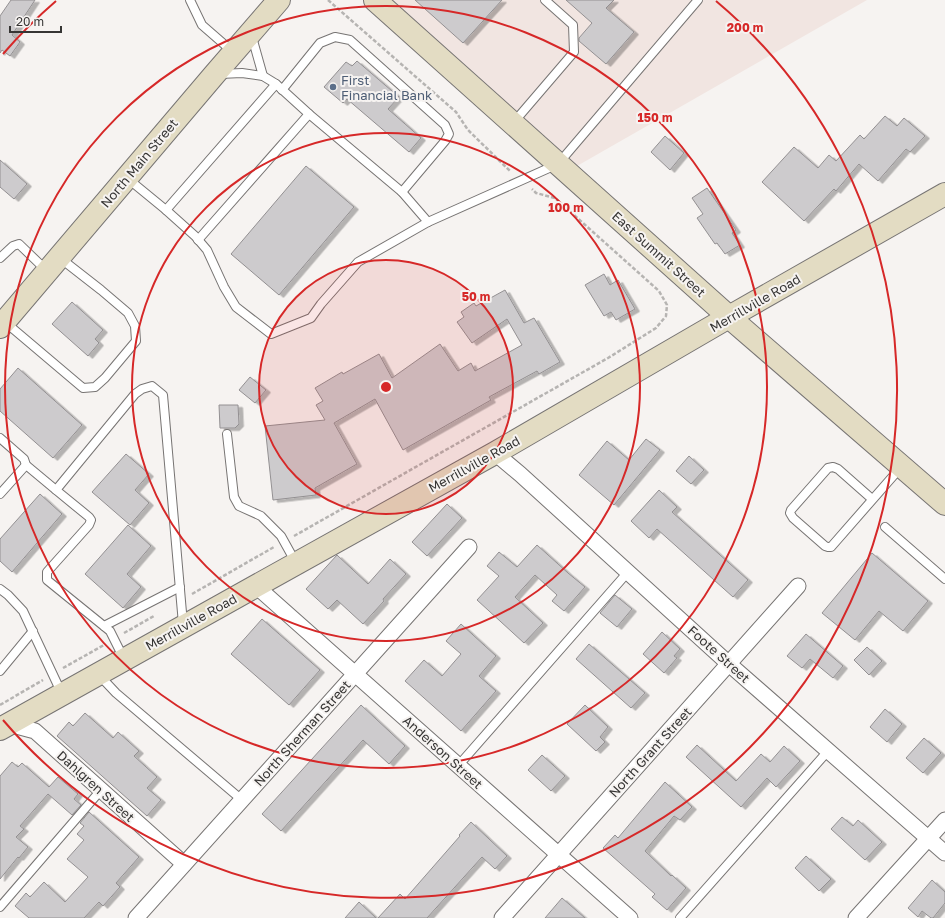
<svg xmlns="http://www.w3.org/2000/svg" width="945" height="918" font-family="'Golos Text',sans-serif">
<defs>
<filter id="shadow"><feDropShadow dx="4.5" dy="2.5" stdDeviation="0" flood-color="#0004"/></filter>
</defs>
<rect width="100%" height="100%" fill="#f6f3f1"/>
<!-- built -->
<polygon fill="#f1e5e1" points="390,0 867,0 577,166"/>
<!-- building -->
<g fill="#cdcbcd" stroke="#939092" filter="url(#shadow)">
<polygon points="11,0 35,0 12,35 20,42 10,56 2,50 0,53 0,16"/>
<polygon points="415,0 502,0 463,43"/>
<polygon points="566,0 614,0 606,8 634,32 606,64 579,41 579,38 592,23"/>
<polygon points="357,61 399,97 388,109 421,138 409,152 347,99 343,103 324,87 346,62 352,66"/>
<polygon points="885,116 897,126 904,118 925,136 910,152 906,149 878,181 859,164 836,191 834,189 804,221 762,182 794,147 818,168 829,155 836,161 860,135 864,139"/>
<polygon points="665,136 684,153 670,170 651,152"/>
<polygon points="0,160 27,184 14,199 0,187"/>
<polygon points="306,166 354,207 279,295 231,254"/>
<polygon points="707,188 736,230 732,233 740,245 725,254 717,243 715,244 697,218 703,214 692,198"/>
<polygon points="604,274 610,285 618,280 635,309 616,320 611,312 604,316 585,285"/>
<polygon points="505,290 524,323 534,318 560,362 539,374 537,371 489,397 491,400 403,450 375,399 334,423 357,464 315,488 316,495 273,500 265,426 325,420 316,405 323,401 315,388 342,372 343,374 379,354 392,378 440,344 458,371 471,363 475,371 522,345 507,319 472,343 457,322 464,317 461,312 474,303 476,306"/>
<polygon points="72,302 103,330 95,339 99,343 88,356 52,324"/>
<polygon points="18,368 82,425 53,458 0,411 0,389"/>
<polygon points="250,377 266,390 255,403 239,390"/>
<polygon points="219,405 238,405 239,424 235,428 220,428"/>
<polygon points="646,439 660,450 614,505 579,475 607,441 629,460"/>
<polygon points="126,454 149,474 135,490 149,503 130,525 92,492"/>
<polygon points="689,456 704,470 691,484 676,471"/>
<polygon points="659,490 677,507 672,512 748,580 733,597 657,529 649,538 631,521"/>
<polygon points="40,494 62,514 12,572 0,561 0,539"/>
<polygon points="447,504 462,518 427,556 412,542"/>
<polygon points="128,525 151,546 127,574 141,587 123,608 85,574"/>
<polygon points="537,545 568,573 585,587 564,611 552,601 557,595 535,575 515,597 543,623 524,643 477,600 499,576 487,566 499,552 517,567"/>
<polygon points="872,553 928,601 903,631 879,611 855,640 822,613"/>
<polygon points="337,555 368,584 390,559 406,574 383,599 384,601 363,624 337,600 328,609 306,589"/>
<polygon points="615,595 632,609 617,627 600,613"/>
<polygon points="262,619 320,670 289,705 231,654"/>
<polygon points="461,624 496,656 479,676 496,691 461,731 405,681 424,660 442,676 461,654 446,641"/>
<polygon points="662,632 680,649 674,656 677,658 664,673 643,654"/>
<polygon points="806,634 843,666 833,678 810,659 802,668 787,656"/>
<polygon points="589,644 645,693 631,708 576,659"/>
<polygon points="867,647 882,661 869,675 854,660"/>
<polygon points="361,705 405,746 389,764 363,740 281,831 262,814"/>
<polygon points="585,705 608,727 600,737 605,742 596,751 567,724"/>
<polygon points="885,709 902,724 887,742 870,727"/>
<polygon points="85,713 113,738 118,732 139,751 134,756 157,777 147,788 161,800 147,816 57,736 69,722 73,726"/>
<polygon points="924,738 941,753 923,773 906,758"/>
<polygon points="697,745 736,781 761,754 770,762 784,746 800,761 776,787 767,778 741,807 686,757"/>
<polygon points="542,755 565,776 551,791 528,770"/>
<polygon points="12,762 18,767 22,763 49,787 58,777 78,794 74,799 81,805 72,815 48,794 20,826 24,829 16,837 28,847 19,858 18,857 0,879 0,776"/>
<polygon points="665,782 692,807 680,820 674,816 645,851 671,876 672,875 686,888 667,910 652,897 655,894 603,848 615,835 618,838"/>
<polygon points="89,812 139,857 116,883 120,887 103,906 99,902 84,918 29,918 15,906 26,893 30,897 44,882 65,902 88,877 67,859 84,840 77,834 84,826 80,823"/>
<polygon points="842,817 853,826 858,820 882,842 865,860 831,829"/>
<polygon points="471,822 507,856 495,869 482,857 427,918 378,918 400,894 405,899 460,836 459,835"/>
<polygon points="806,856 831,879 819,891 795,868"/>
<polygon points="932,880 945,892 945,903 933,918 931,918 922,911 918,917 908,908"/>
<polygon points="562,898 585,918 545,918"/>
<polygon points="359,902 376,918 345,918"/>
</g>
<g fill="none" stroke-linecap="round" stroke-linejoin="round">
<!-- lane casing -->
<g stroke="#777473" stroke-width="10">
<g id="lane">
<polyline points="190,0 202,25 233,52"/>
<polyline points="251,37 254,44 263,76"/>
<polyline points="220,74 242,73 263,76 276,84 309,114 402,192 428,222"/>
<polyline points="282,90 320,43 335,37 350,40 445,125 449,134 445,141 402,192"/>
<polyline points="514,122 574,52 573,25 545,0"/>
<polyline points="127,178 166,210 195,236 207,250 224,287 236,307 271,334 311,318 321,304 358,262 428,222 558,164 698,0"/>
<polyline points="166,210 276,84"/>
<polyline points="198,240 309,114"/>
<polyline points="0,258 13,246 19,244 47,271"/>
<polyline points="5,322 83,388 95,387 105,378 136,341 135,326 128,313 101,290 60,258"/>
<polyline points="227,434 234,497 239,506 261,516 281,536 296,563"/>
<polyline points="0,438 24,459 26,465 56,490 135,394 142,389 152,386 163,395 183,624"/>
<polyline points="56,490 89,517 91,520 89,525 47,572 47,580 110,631 124,659"/>
<polyline points="0,494 26,465"/>
<polyline points="872,499 838,469 833,467 828,468 791,510 790,513 793,518 825,546 828,547 831,547 901,467"/>
<polyline points="885,527 945,579"/>
<polyline points="0,589 8,595 23,611 62,694"/>
<polyline points="104,626 180,587"/>
<polyline points="0,671 33,631"/>
<polyline points="99,675 116,693 242,800"/>
<polyline points="458,766 628,572"/>
<polyline points="0,907 101,790"/>
<polyline points="680,918 828,751"/>
</g>
</g>
<!-- street casing -->
<g stroke="#777473" stroke-width="17">
<g id="street">
<polyline points="495,453 520,474 729,664 945,853"/>
<polyline points="256,586 630,918"/>
<polyline points="5,723 35,731 184,864"/>
<polyline points="136,918 469,547"/>
<polyline points="502,918 798,586"/>
<polyline points="856,918 945,820"/>
</g>
</g>
<!-- secondary casing -->
<g stroke="#777473" stroke-width="24">
<g id="secondary">
<polyline points="375,0 729,317 945,504"/>
<polyline points="0,327 214,75 279,0"/>
<polyline points="0,729 256,586 495,453 729,317 945,194"/>
</g>
</g>
<!-- path -->
<g stroke="#b6b4b2" stroke-width="2.5" stroke-dasharray="4 2" stroke-linecap="butt">
<polyline points="328,0 456,112 468,130 511,172"/>
<polyline points="294,536 608,358 656,328 666,316 667,305 659,291 555,198 536,193 532,189"/>
<polyline points="192,594 274,547"/>
<polyline points="124,633 154,616"/>
<polyline points="63,668 104,645"/>
<polyline points="0,705 43,680"/>
</g>
<!-- lane -->
<use href="#lane" stroke="#fff" stroke-width="8"/>
<!-- street -->
<use href="#street" stroke="#fff" stroke-width="15"/>
<!-- secondary -->
<use href="#secondary" stroke="#e3dcc3" stroke-width="22"/>
</g>
<!-- distance rings -->
<circle cx="386" cy="387" r="127" fill="#d62828" fill-opacity=".12"/>
<g fill="none" stroke="#d62828" stroke-width="2">
<circle cx="386" cy="387" r="127"/>
<circle cx="386" cy="387" r="254"/>
<circle cx="386" cy="387" r="381"/>
<path d="M3 54A508 508 0 0 1 56 1M716 1A508 508 0 1 1 3 720"/>
</g>
<!-- markers -->
<circle fill="#5c6f8a" stroke="#f6f3f1" stroke-width="1.5" cx="333" cy="87" r="4"/>
<g text-anchor="middle" dominant-baseline="central" stroke-width="4" stroke-linejoin="round" paint-order="stroke">
<!-- service labels -->
<g font-size="13" fill="#4e5e75" stroke="#f6f3f1" text-anchor="start">
<text x="341" y="80">First<tspan x="341" dy="15">Financial Bank</tspan></text>
</g>
<!-- street labels -->
<g font-size="13" fill="#363534" stroke="#f6f3f1">
<text transform="translate(139 163) rotate(-50)">North Main Street</text>
<text transform="translate(659 254) rotate(42)">East Summit Street</text>
<text transform="translate(755 303) rotate(-30)">Merrillville Road</text>
<text transform="translate(474 464) rotate(-29)">Merrillville Road</text>
<text transform="translate(191 622) rotate(-29)">Merrillville Road</text>
<text transform="translate(719 654) rotate(42)">Foote Street</text>
<text transform="translate(302 733) rotate(-48)">North Sherman Street</text>
<text transform="translate(443 752) rotate(42)">Anderson Street</text>
<text transform="translate(650 752) rotate(-48)">North Grant Street</text>
<text transform="translate(96 786) rotate(42)">Dahlgren Street</text>
</g>
</g>
<circle cx="386" cy="387" r="6" fill="#d62828" stroke="#f6f3f1" stroke-width="2"/>
<g font-size="12" text-anchor="middle" font-weight="bold" fill="#d62828" stroke="#f6f3f1" stroke-width="4" stroke-linejoin="round" paint-order="stroke">
<text x="745" y="32">200 m</text>
<text x="655" y="122">150 m</text>
<text x="566" y="212">100 m</text>
<text x="476" y="301">50 m</text>
</g>
<!-- scale -->
<path d="M10 26v6h51v-6" fill="none" stroke="#363534" stroke-width="2"/>
<text x="16" y="26" font-size="12" fill="#363534" stroke="#f6f3f1" stroke-width="3" paint-order="stroke">20 m</text>
</svg>
